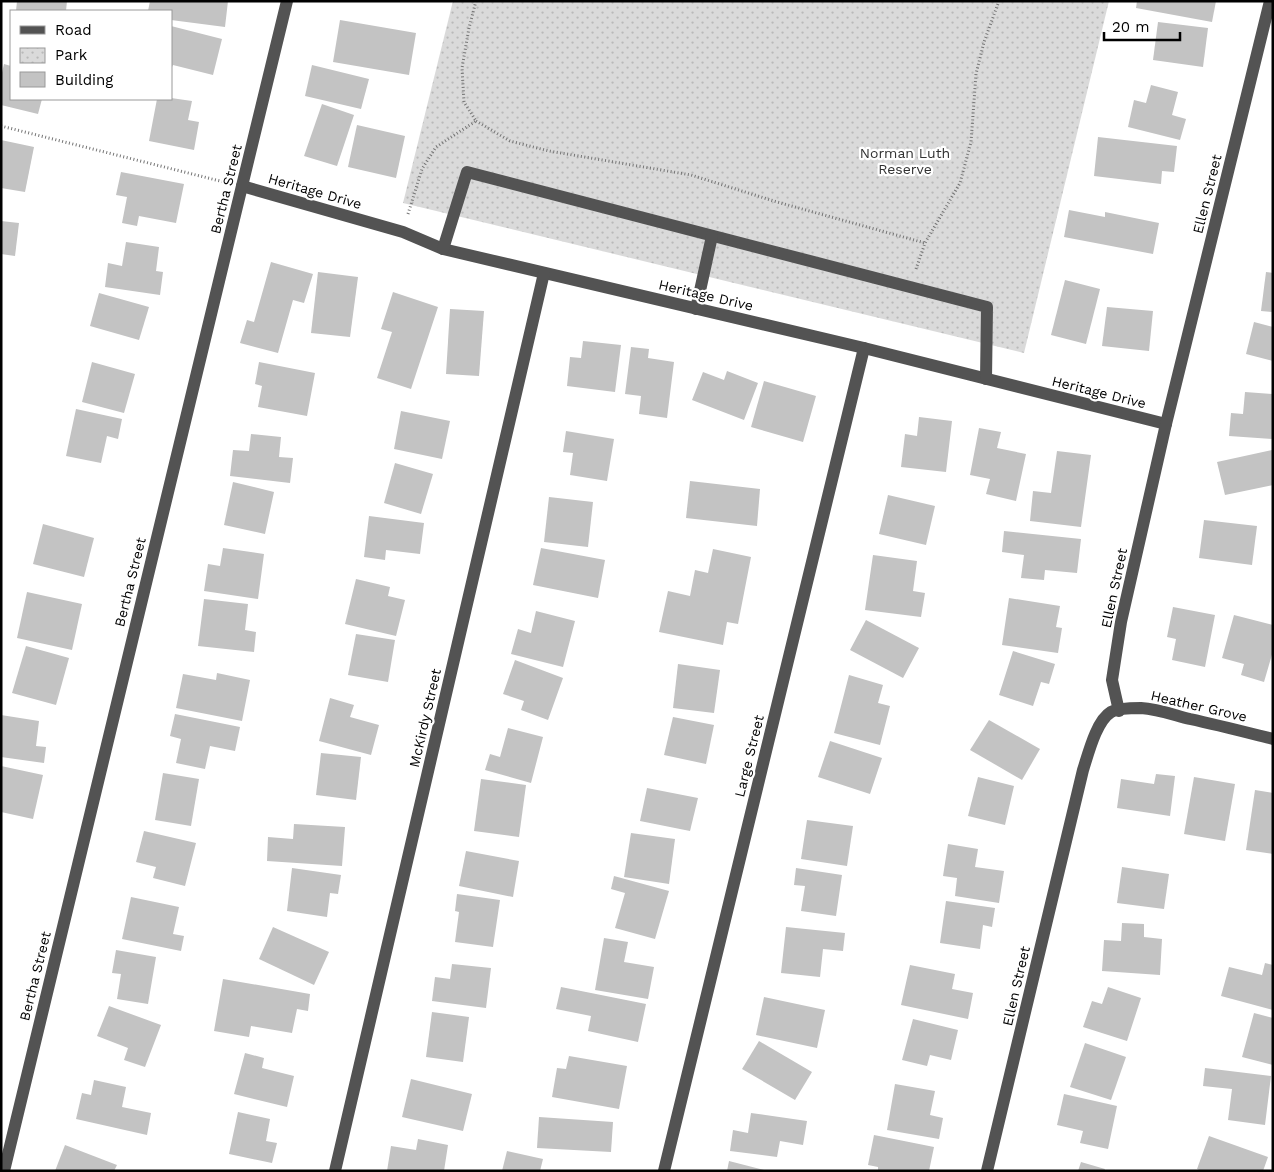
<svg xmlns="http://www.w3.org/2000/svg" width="1274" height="1172" font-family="'Work Sans',sans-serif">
<defs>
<pattern id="park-dots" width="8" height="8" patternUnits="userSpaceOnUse" patternTransform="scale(1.25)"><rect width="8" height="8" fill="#dadada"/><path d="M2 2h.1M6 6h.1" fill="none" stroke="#b9b9b9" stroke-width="1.8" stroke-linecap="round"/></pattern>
</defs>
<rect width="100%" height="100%" fill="#fff"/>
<!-- park -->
<polygon fill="url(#park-dots)" points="453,1 1109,1 1024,353 403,203"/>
<!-- building -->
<g fill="#c3c3c3">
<polygon points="17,1 67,1 66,11 16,11"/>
<polygon points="150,1 228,1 225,27 171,20 171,11 148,11"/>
<polygon points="1137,1 1216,1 1212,22 1136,8"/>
<polygon points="340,20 416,33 409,75 333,62"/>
<polygon points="1158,22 1208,28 1203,67 1153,60"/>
<polygon points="171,26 222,39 213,75 173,65 171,69"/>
<polygon points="4,64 11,66 11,99 42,99 38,114 1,105 1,77"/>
<polygon points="312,65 369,79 361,109 305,96"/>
<polygon points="1151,85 1178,92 1172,115 1186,119 1180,140 1128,127 1134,100 1146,103"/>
<polygon points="171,98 192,101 188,120 199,122 194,150 149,141 157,99 171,99"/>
<polygon points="322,104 354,115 337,166 304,156"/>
<polygon points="357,125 405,136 396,178 348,167"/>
<polygon points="1098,137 1177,146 1174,172 1162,171 1161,184 1094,176"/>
<polygon points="1,140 34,147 25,192 1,188"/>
<polygon points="121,172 184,184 176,223 139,216 137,226 122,223 127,197 116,195"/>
<polygon points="1069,210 1105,217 1105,212 1159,223 1153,254 1064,237"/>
<polygon points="1,221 19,223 15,256 1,254"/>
<polygon points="126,242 159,247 156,271 163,272 160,295 105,287 108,263 122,266"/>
<polygon points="271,262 313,274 304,303 293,300 278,353 240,343 247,320 254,322"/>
<polygon points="318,272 358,277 350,337 311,333"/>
<polygon points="1266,272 1273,273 1273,312 1261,311"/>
<polygon points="1065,280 1100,289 1086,344 1051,335"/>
<polygon points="393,292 438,307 411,389 377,378 392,332 381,329"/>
<polygon points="99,293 149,307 139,340 90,326"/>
<polygon points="1107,307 1153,311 1149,351 1102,346"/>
<polygon points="450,309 484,311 479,376 446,374"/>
<polygon points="1254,322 1273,327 1273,361 1246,354"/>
<polygon points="583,341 621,345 615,392 567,386 570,357 581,358"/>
<polygon points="631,347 649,349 648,358 674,362 667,418 639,414 641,396 625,394"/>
<polygon points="92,362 135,374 124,413 82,402"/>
<polygon points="259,362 315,373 307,416 258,407 262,386 255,384"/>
<polygon points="727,371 758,383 744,420 692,400 703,372 724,380"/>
<polygon points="764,381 816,396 803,442 751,427"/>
<polygon points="1245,392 1273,394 1273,439 1229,436 1231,413 1243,414"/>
<polygon points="76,409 122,419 118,439 107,436 101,463 66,456"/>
<polygon points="401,411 450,421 442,459 394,449"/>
<polygon points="919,417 952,421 946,472 901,467 905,434 917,436"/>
<polygon points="979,428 1001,432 997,448 1026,454 1016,501 986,494 990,479 970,475"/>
<polygon points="566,431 614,439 607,481 570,475 573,453 563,452"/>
<polygon points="251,434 281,437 279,457 293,458 290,483 230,476 233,450 249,451"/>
<polygon points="1272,450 1273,485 1225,495 1217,462"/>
<polygon points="1057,451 1091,455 1081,527 1030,521 1033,491 1051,493"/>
<polygon points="395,463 433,474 421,514 384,503"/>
<polygon points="690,481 760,489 757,526 686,518"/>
<polygon points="233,482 274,492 265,534 224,525"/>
<polygon points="888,495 935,506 926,545 879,534"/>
<polygon points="549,497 593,502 588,547 544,542"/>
<polygon points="369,516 424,523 420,554 386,550 385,560 364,557"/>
<polygon points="1204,520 1257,526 1252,565 1199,558"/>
<polygon points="43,524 94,538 84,577 33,564"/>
<polygon points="1004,531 1081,539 1077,573 1045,570 1044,580 1021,578 1024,555 1002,552"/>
<polygon points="223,548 264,554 258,599 204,591 208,564 220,566"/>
<polygon points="541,548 605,560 598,598 533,585"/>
<polygon points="713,549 751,557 738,624 727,622 723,645 659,632 668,591 690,596 695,570 708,573"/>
<polygon points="873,555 917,561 913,591 925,593 921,617 865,610"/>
<polygon points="356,579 390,587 388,596 405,600 396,636 345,624"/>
<polygon points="27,592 82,604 72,650 17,638"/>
<polygon points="1009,598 1060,606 1056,627 1062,628 1058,653 1002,645"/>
<polygon points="204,599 248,604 245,630 256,632 254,652 198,646"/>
<polygon points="1173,607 1215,615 1205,667 1172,660 1176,639 1167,637"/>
<polygon points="536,611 575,621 563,667 511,654 518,629 531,633"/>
<polygon points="1234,615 1273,625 1273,651 1264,682 1241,675 1244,664 1222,658"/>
<polygon points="866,620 919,648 903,678 850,650"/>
<polygon points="356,634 395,640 388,682 348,675"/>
<polygon points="26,646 69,658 56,705 12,693"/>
<polygon points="1013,651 1055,664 1049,684 1041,682 1033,706 999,695"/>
<polygon points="515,660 563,678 548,720 521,710 524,701 503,694"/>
<polygon points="678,664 720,670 714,713 673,708"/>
<polygon points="217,673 250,680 242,721 176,708 183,674 216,680"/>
<polygon points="849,675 883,685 878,703 890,706 880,745 834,733"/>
<polygon points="330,698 354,705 350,717 379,725 371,755 319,741"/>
<polygon points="175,714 240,727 235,751 210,746 205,769 176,763 181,739 170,736"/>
<polygon points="1,715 39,721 36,746 46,747 44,763 1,757"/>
<polygon points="673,717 714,725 706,764 664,755"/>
<polygon points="989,720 1040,749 1022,780 970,750"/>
<polygon points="508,728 543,737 531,783 485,770 490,754 500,757"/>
<polygon points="830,741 882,758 870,794 818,777"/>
<polygon points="321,753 361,757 356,800 316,795"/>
<polygon points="1,766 43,775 33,819 1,812"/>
<polygon points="163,773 199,779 191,826 155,820"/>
<polygon points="1156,774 1175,776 1170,816 1117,808 1121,779 1154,784"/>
<polygon points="978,777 1014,786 1005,825 968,816"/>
<polygon points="1194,777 1235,784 1225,841 1184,834"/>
<polygon points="481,779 526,785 519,837 474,831"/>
<polygon points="647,788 698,798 690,831 640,821"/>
<polygon points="1255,790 1273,793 1273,854 1246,850"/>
<polygon points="807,820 853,826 847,866 801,859"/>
<polygon points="294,824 345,827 342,866 267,861 268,837 293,839"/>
<polygon points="144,831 196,843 185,886 153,878 156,867 136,862"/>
<polygon points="631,833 675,839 669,884 624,877"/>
<polygon points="948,844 978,849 975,867 1004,871 999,903 955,896 957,878 943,876"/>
<polygon points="466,851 519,861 513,897 459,886"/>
<polygon points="1122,867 1169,874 1164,909 1117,903"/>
<polygon points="292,868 341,875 338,894 330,893 327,917 287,911"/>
<polygon points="796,868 842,875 836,916 801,911 805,886 794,885"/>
<polygon points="614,876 669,891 655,939 615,928 625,893 611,889"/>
<polygon points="457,894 500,900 493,947 455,942 459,912 455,911"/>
<polygon points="131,897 179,907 173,934 184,936 181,951 122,939"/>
<polygon points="946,901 995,908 992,927 983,925 980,949 940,943"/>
<polygon points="1122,923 1144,924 1144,937 1162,939 1160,975 1102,971 1104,940 1121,941"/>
<polygon points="273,927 329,952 314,985 259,959"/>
<polygon points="786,927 845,933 843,951 823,949 820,977 781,973"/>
<polygon points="604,938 628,942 624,962 654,967 648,999 595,990"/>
<polygon points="116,950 156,957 148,1004 117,999 121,974 112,973"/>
<polygon points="1265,963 1273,965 1273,1010 1221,996 1229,967 1262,975"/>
<polygon points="452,964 491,968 486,1008 432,1001 435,977 450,979"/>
<polygon points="910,965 955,974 952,989 973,993 968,1019 901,1005"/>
<polygon points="223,979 310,994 308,1011 297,1009 292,1033 251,1026 249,1037 214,1031"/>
<polygon points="561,987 646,1004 638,1042 588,1031 591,1016 556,1009"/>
<polygon points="1108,987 1141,998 1127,1041 1083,1027 1092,1001 1102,1004"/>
<polygon points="764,997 825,1010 817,1048 756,1035"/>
<polygon points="109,1006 161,1025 145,1067 124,1060 128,1048 97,1036"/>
<polygon points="432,1012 469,1017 463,1062 426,1057"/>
<polygon points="1254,1013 1273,1018 1273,1065 1242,1057"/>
<polygon points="913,1019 958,1030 951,1060 930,1055 927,1066 902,1060"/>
<polygon points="759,1041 812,1072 795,1100 742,1069"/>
<polygon points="1085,1043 1126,1057 1111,1100 1070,1087"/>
<polygon points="245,1053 264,1058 262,1068 294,1076 287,1107 234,1094"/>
<polygon points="569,1056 627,1066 619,1109 552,1097 557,1068 566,1069"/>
<polygon points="1205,1068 1271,1076 1265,1125 1228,1120 1232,1089 1203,1086"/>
<polygon points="411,1079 472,1094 463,1131 402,1117"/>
<polygon points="94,1080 126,1087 122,1107 151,1113 147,1135 76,1119 82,1093 91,1095"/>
<polygon points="895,1084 935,1091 930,1115 943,1118 939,1139 887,1130"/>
<polygon points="1064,1094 1117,1106 1108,1149 1080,1143 1083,1131 1057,1125"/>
<polygon points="238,1112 270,1119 266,1141 277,1143 272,1163 229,1154"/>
<polygon points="751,1113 807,1121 803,1145 780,1141 777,1157 730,1151 733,1130 748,1133"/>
<polygon points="539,1117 613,1122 611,1152 537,1148"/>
<polygon points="874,1135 934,1147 929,1171 878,1171 878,1167 868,1165"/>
<polygon points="1209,1136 1268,1157 1263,1171 1201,1171 1197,1169"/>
<polygon points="418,1139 448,1145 444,1171 387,1171 391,1146 416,1150"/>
<polygon points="65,1145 117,1165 114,1171 55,1171"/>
<polygon points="507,1151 543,1159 540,1171 502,1171"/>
<polygon points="729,1161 764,1170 764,1171 727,1171"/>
<polygon points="1081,1162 1105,1169 1104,1171 1078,1171"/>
</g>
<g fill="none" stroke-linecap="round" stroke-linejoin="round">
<!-- path -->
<g stroke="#757575" stroke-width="3" stroke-dasharray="1 2.5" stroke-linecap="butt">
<polyline points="476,121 510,141 549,151 691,175 777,202 925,243"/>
<polyline points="1,126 224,182"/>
<polyline points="408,214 422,169 436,147 476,121 464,102 462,68 469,28 476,1"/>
<polyline points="916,269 925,243 960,183 971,142 976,74 984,42 999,1"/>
</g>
<!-- minor -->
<g stroke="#535353" stroke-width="12">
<polyline points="242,186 403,232 443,249 864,348 1166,424"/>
<polyline points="443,249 467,172 987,307 986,379"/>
<polyline points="696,309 712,236"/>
<polyline points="1119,711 1112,680 1121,622 1166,424 1270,1"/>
<polyline points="4,1171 242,186 287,1"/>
<polyline points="335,1171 544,273"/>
<polyline points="664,1171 864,348"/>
<path d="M 987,1171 L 1083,770 C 1088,755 1096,721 1111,712 C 1118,708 1133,708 1141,708 C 1158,709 1174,715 1190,719 C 1218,725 1245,732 1273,739"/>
</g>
</g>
<g text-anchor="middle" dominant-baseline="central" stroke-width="4.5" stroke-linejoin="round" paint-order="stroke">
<!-- park labels -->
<g font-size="14" fill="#313131" stroke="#fff">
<text x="905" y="153">Norman Luth<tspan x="905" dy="16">Reserve</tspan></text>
</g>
<!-- street labels -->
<g font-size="14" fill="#000" stroke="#fff">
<text transform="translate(226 189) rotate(-76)">Bertha Street</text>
<text transform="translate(315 191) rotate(16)">Heritage Drive</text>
<text transform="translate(1207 194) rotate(-76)">Ellen Street</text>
<text transform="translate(706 295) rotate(13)">Heritage Drive</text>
<text transform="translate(1099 392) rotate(14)">Heritage Drive</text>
<text transform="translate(130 582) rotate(-76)">Bertha Street</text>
<text transform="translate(1114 588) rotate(-78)">Ellen Street</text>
<text transform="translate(1199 706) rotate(13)">Heather Grove</text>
<text transform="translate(425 718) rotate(-77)">McKirdy Street</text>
<text transform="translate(749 756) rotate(-76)">Large Street</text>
<text transform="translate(35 976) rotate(-76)">Bertha Street</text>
<text transform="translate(1016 986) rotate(-77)">Ellen Street</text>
</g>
</g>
<!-- border -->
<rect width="1274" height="1172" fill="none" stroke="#000000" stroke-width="5"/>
<!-- legend -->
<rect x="10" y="10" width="162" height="90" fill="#ffffff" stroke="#999999"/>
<rect x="20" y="26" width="25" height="8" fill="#535353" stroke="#999999"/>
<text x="55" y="35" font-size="15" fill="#000000">Road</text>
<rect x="20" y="48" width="25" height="15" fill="url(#park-dots)" stroke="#999999"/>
<text x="55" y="60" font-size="15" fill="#000000">Park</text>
<rect x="20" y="72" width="25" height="15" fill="#c3c3c3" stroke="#999999"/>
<text x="55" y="85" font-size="15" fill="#000000">Building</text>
<!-- scale -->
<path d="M1104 32v8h76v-8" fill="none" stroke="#000000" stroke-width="2.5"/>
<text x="1112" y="32" font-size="15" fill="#000000" stroke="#ffffff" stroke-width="4" paint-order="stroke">20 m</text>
</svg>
